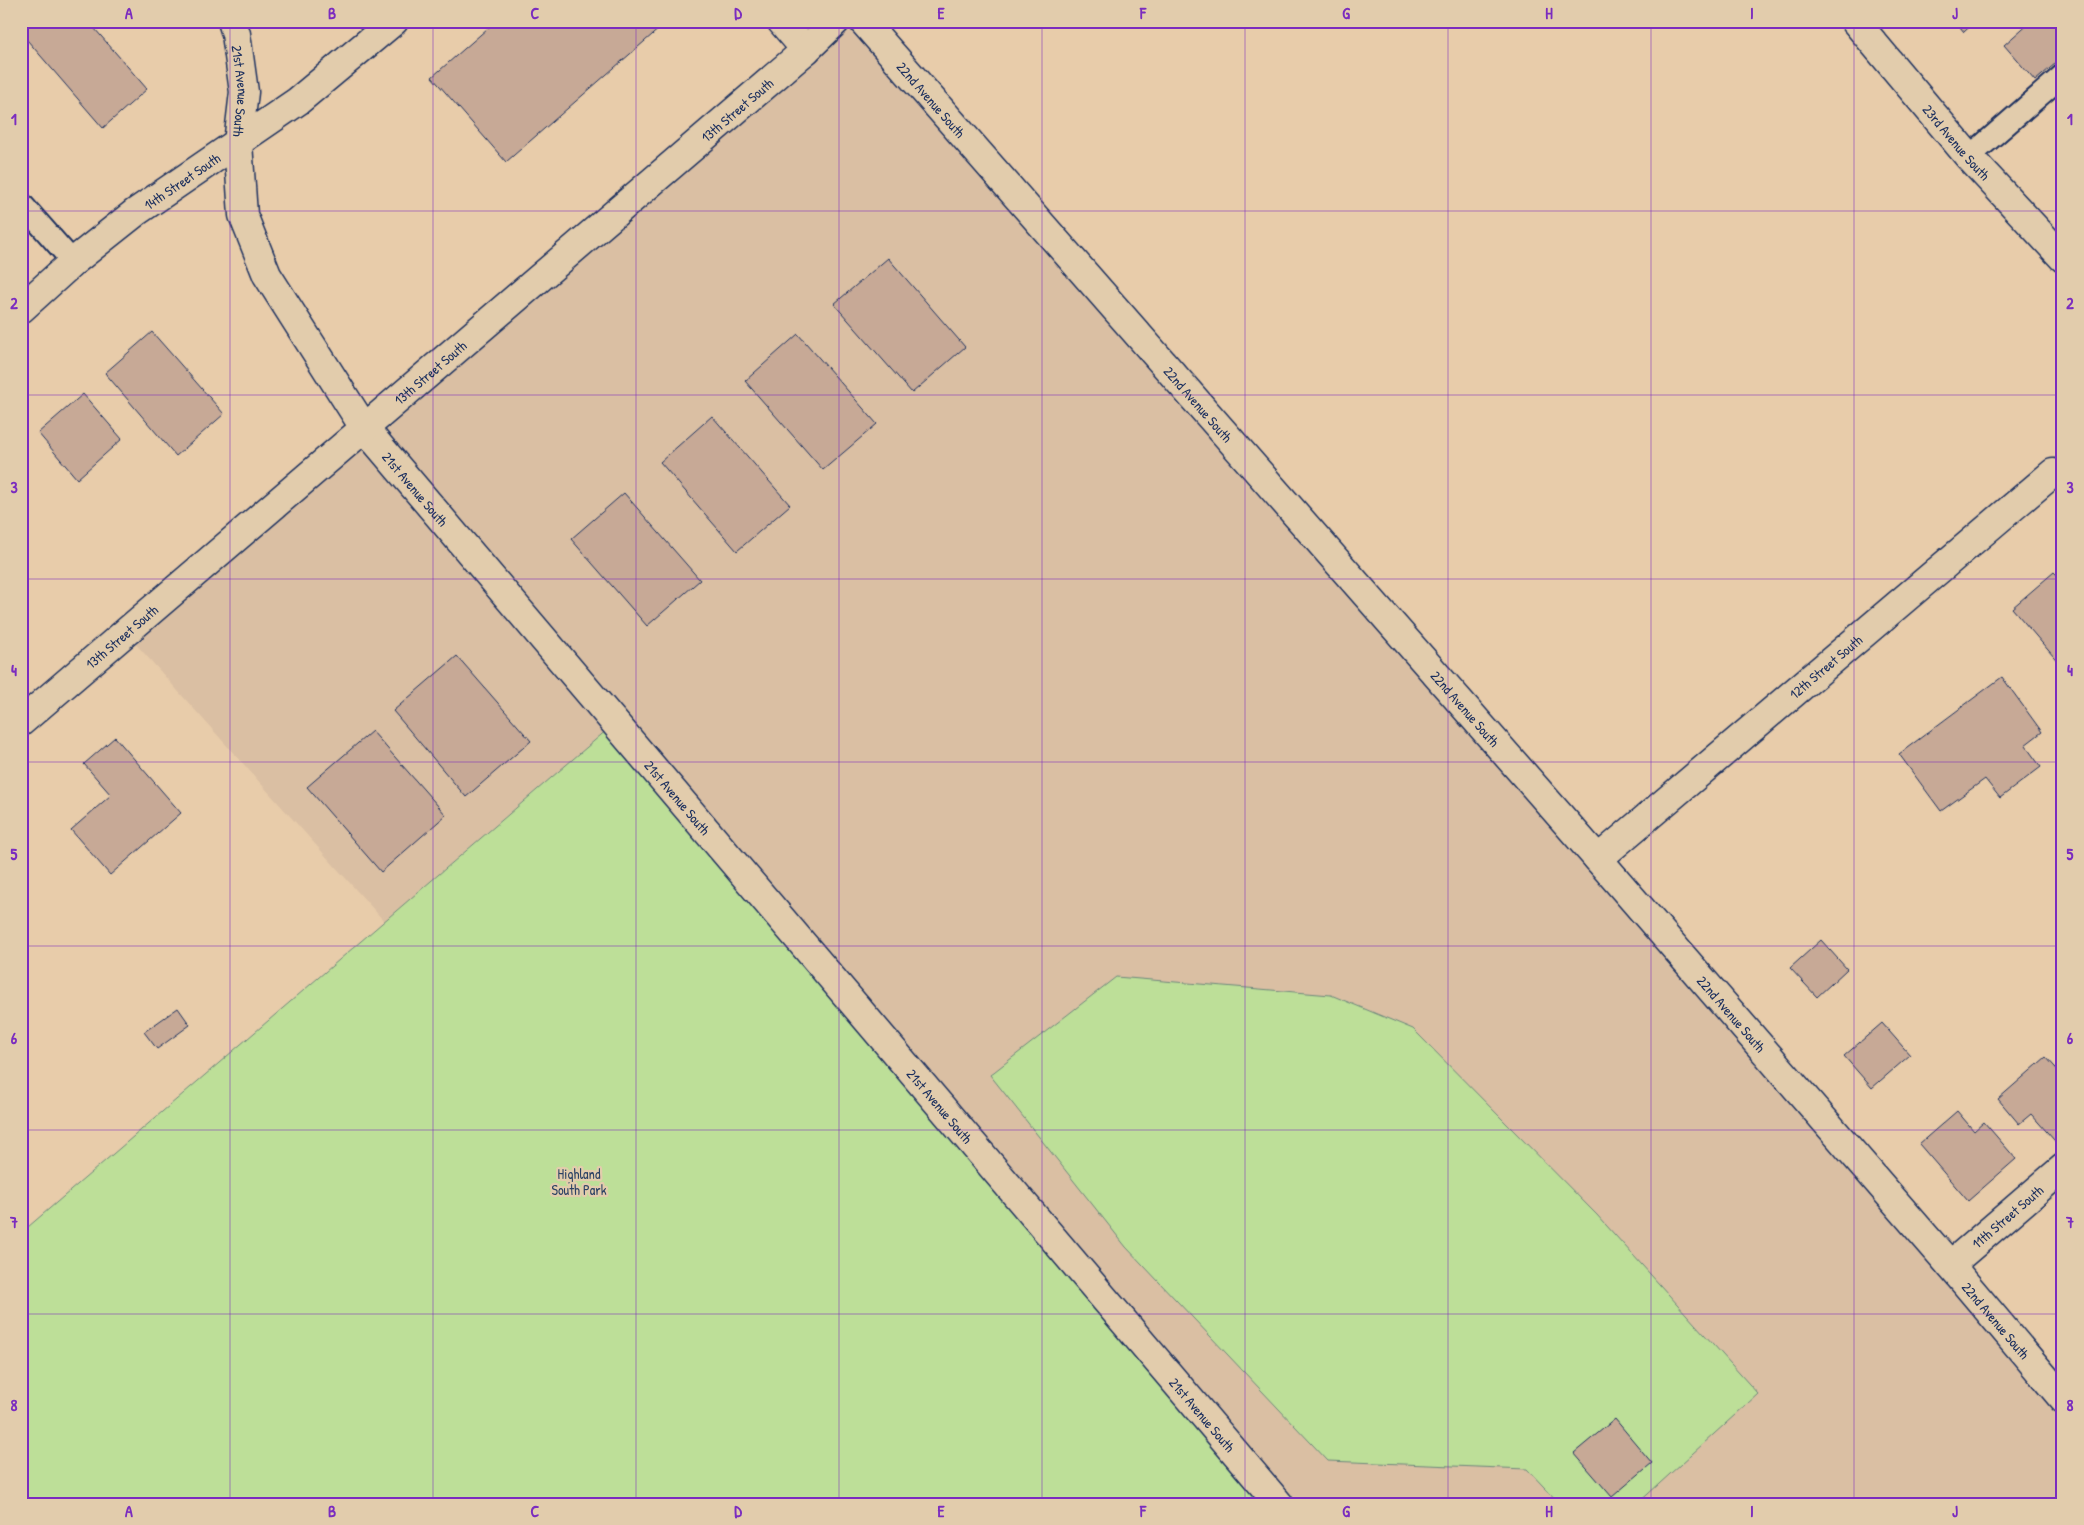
<svg xmlns="http://www.w3.org/2000/svg" width="2084" height="1525" font-family="'Patrick Hand',sans-serif">
<rect width="100%" height="100%" fill="#e8ccaa"/>
<filter id="ink" filterUnits="userSpaceOnUse"><feTurbulence type="fractalNoise" baseFrequency=".02" numOctaves="2"/><feDisplacementMap in="SourceGraphic" scale="10" xChannelSelector="R" yChannelSelector="G"/><feConvolveMatrix kernelMatrix="1 2 1 2 8 2 1 2 1" color-interpolation-filters="sRGB"/></filter>
<g filter="url(#ink)">
<!-- built -->
<polygon fill="#dabfa3" points="836,21 863,21 2063,1399 2063,1504 1279,1504 615,723 384,921 126,633"/>
<!-- green -->
<g fill="#bddf98" stroke="#6c877b">
<polygon points="615,723 1275,1504 21,1504 21,1233"/>
<polygon points="1116,977 1331,995 1413,1029 1597,1215 1758,1394 1637,1504 1560,1504 1527,1469 1328,1461 1126,1247 990,1075"/>
</g>
<!-- building -->
<g fill="#c7a996" stroke="#1b2f5e">
<polygon points="21,21 88,21 147,89 103,128 21,33"/>
<polygon points="496,21 668,21 506,162 432,77"/>
<polygon points="1955,21 1976,21 1964,32"/>
<polygon points="2031,21 2052,21 2063,33 2063,57 2035,81 2004,45"/>
<polygon points="888,258 965,347 912,393 834,304"/>
<polygon points="152,332 224,414 176,456 105,373"/>
<polygon points="798,334 877,424 823,470 745,381"/>
<polygon points="83,394 122,439 77,479 38,433"/>
<polygon points="712,416 790,505 737,551 660,462"/>
<polygon points="624,493 700,580 647,626 571,539"/>
<polygon points="2054,572 2063,581 2063,662 2060,664 2012,608"/>
<polygon points="457,656 531,741 466,797 393,711"/>
<polygon points="2002,677 2042,732 2025,745 2041,767 2000,798 1985,779 1941,811 1899,754"/>
<polygon points="372,731 446,815 381,872 307,787"/>
<polygon points="115,737 181,813 110,875 71,830 111,795 84,764"/>
<polygon points="1821,940 1847,969 1817,997 1790,968"/>
<polygon points="178,1008 190,1025 157,1049 144,1032"/>
<polygon points="1882,1023 1910,1055 1872,1088 1844,1056"/>
<polygon points="2046,1057 2063,1076 2062,1149 2031,1114 2019,1124 1998,1099"/>
<polygon points="1957,1111 1974,1131 1984,1122 2016,1159 1968,1201 1919,1144"/>
<polygon points="2063,1312 2063,1323 2058,1317"/>
<polygon points="1615,1419 1652,1463 1612,1497 1574,1453"/>
</g>
<g fill="none" stroke-linecap="round" stroke-linejoin="round">
<!-- service casing -->
<g stroke="#1b2f5e" stroke-width="25">
<g id="service">
<polyline points="1969,157 2063,75"/>
<polyline points="21,203 73,262"/>
</g>
</g>
<!-- minor casing -->
<g stroke="#1b2f5e" stroke-width="31">
<g id="minor">
<path id="s1" d="M 232,21 L 236,34 L 244,92 L 238,143 L 243,215 L 267,275 L 365,429 L 1279,1504"/>
<polyline points="781,21 806,50"/>
<path id="s2" d="M 863,21 L 1598,859 L 1950,1265 L 2063,1399"/>
<path id="s3" d="M 1855,21 L 1969,157 L 2063,258"/>
<path id="s4" d="M 21,309 L 73,262 L 136,212 L 298,101 L 394,21"/>
<path id="s5" d="M 1598,859 L 2053,473"/>
<path id="s6" d="M 1950,1265 L 2063,1168"/>
</g>
</g>
<!-- tertiary casing -->
<g stroke="#1b2f5e" stroke-width="31">
<g id="tertiary">
<path id="s7" d="M 21,722 L 806,50 L 836,21"/>
</g>
</g>
<!-- service -->
<use href="#service" stroke="#e2ccac" stroke-width="21"/>
<!-- minor -->
<use href="#minor" stroke="#e2ccac" stroke-width="28"/>
<!-- tertiary -->
<use href="#tertiary" stroke="#e2ccac" stroke-width="28"/>
</g>
</g>
<!-- grid -->
<path fill="none" stroke="#7b2cbf" stroke-width="1" stroke-opacity="0.55" d="M 230,21 L 230,1504M 433,21 L 433,1504M 636,21 L 636,1504M 839,21 L 839,1504M 1042,21 L 1042,1504M 1245,21 L 1245,1504M 1448,21 L 1448,1504M 1651,21 L 1651,1504M 1854,21 L 1854,1504M 21,211 L 2063,211M 21,395 L 2063,395M 21,579 L 2063,579M 21,762 L 2063,762M 21,946 L 2063,946M 21,1130 L 2063,1130M 21,1314 L 2063,1314"/>
<g text-anchor="middle" dominant-baseline="central" stroke-width="4.5" stroke-linejoin="round" paint-order="stroke">
<!-- street labels -->
<g font-size="14" fill="#1b2f5e" stroke="#e2ccac">
<text stroke="none"><textPath href="#s1" startOffset="71">21st Avenue South</textPath></text>
<text stroke="none"><textPath href="#s2" startOffset="104">22nd Avenue South</textPath></text>
<text stroke="none"><textPath href="#s7" startOffset="942">13th Street South</textPath></text>
<text stroke="none"><textPath href="#s3" startOffset="158">23rd Avenue South</textPath></text>
<text stroke="none"><textPath href="#s4" startOffset="206">14th Street South</textPath></text>
<text stroke="none"><textPath href="#s7" startOffset="538">13th Street South</textPath></text>
<text stroke="none"><textPath href="#s2" startOffset="509">22nd Avenue South</textPath></text>
<text stroke="none"><textPath href="#s1" startOffset="521">21st Avenue South</textPath></text>
<text stroke="none"><textPath href="#s7" startOffset="132">13th Street South</textPath></text>
<text stroke="none"><textPath href="#s5" startOffset="298">12th Street South</textPath></text>
<text stroke="none"><textPath href="#s2" startOffset="914">22nd Avenue South</textPath></text>
<text stroke="none"><textPath href="#s1" startOffset="926">21st Avenue South</textPath></text>
<text stroke="none"><textPath href="#s2" startOffset="1319">22nd Avenue South</textPath></text>
<text stroke="none"><textPath href="#s1" startOffset="1331">21st Avenue South</textPath></text>
<text stroke="none"><textPath href="#s6" startOffset="75">11th Street South</textPath></text>
<text stroke="none"><textPath href="#s2" startOffset="1724">22nd Avenue South</textPath></text>
<text stroke="none"><textPath href="#s1" startOffset="1736">21st Avenue South</textPath></text>
</g>
<!-- park labels -->
<g font-size="14" fill="#2b4164" stroke="#e2ccac">
<text x="579" y="1173">Highland<tspan x="579" dy="16">South Park</tspan></text>
</g>
</g>
<!-- margin -->
<rect width="2084" height="1525" fill="none" stroke="#e2ccac" stroke-width="55"/>
<rect x="28" y="28" width="2028" height="1470" fill="none" stroke="#7b2cbf" stroke-width="2"/>
<g font-size="16" text-anchor="middle" font-weight="bold" fill="#7b2cbf">
<text x="129" y="19">A</text>
<text x="332" y="19">B</text>
<text x="535" y="19">C</text>
<text x="738" y="19">D</text>
<text x="941" y="19">E</text>
<text x="1143" y="19">F</text>
<text x="1346" y="19">G</text>
<text x="1549" y="19">H</text>
<text x="1752" y="19">I</text>
<text x="1955" y="19">J</text>
<text x="14" y="125">1</text>
<text x="2070" y="125">1</text>
<text x="14" y="309">2</text>
<text x="2070" y="309">2</text>
<text x="14" y="493">3</text>
<text x="2070" y="493">3</text>
<text x="14" y="676">4</text>
<text x="2070" y="676">4</text>
<text x="14" y="860">5</text>
<text x="2070" y="860">5</text>
<text x="14" y="1044">6</text>
<text x="2070" y="1044">6</text>
<text x="14" y="1228">7</text>
<text x="2070" y="1228">7</text>
<text x="14" y="1411">8</text>
<text x="2070" y="1411">8</text>
<text x="129" y="1517">A</text>
<text x="332" y="1517">B</text>
<text x="535" y="1517">C</text>
<text x="738" y="1517">D</text>
<text x="941" y="1517">E</text>
<text x="1143" y="1517">F</text>
<text x="1346" y="1517">G</text>
<text x="1549" y="1517">H</text>
<text x="1752" y="1517">I</text>
<text x="1955" y="1517">J</text>
</g>
</svg>
